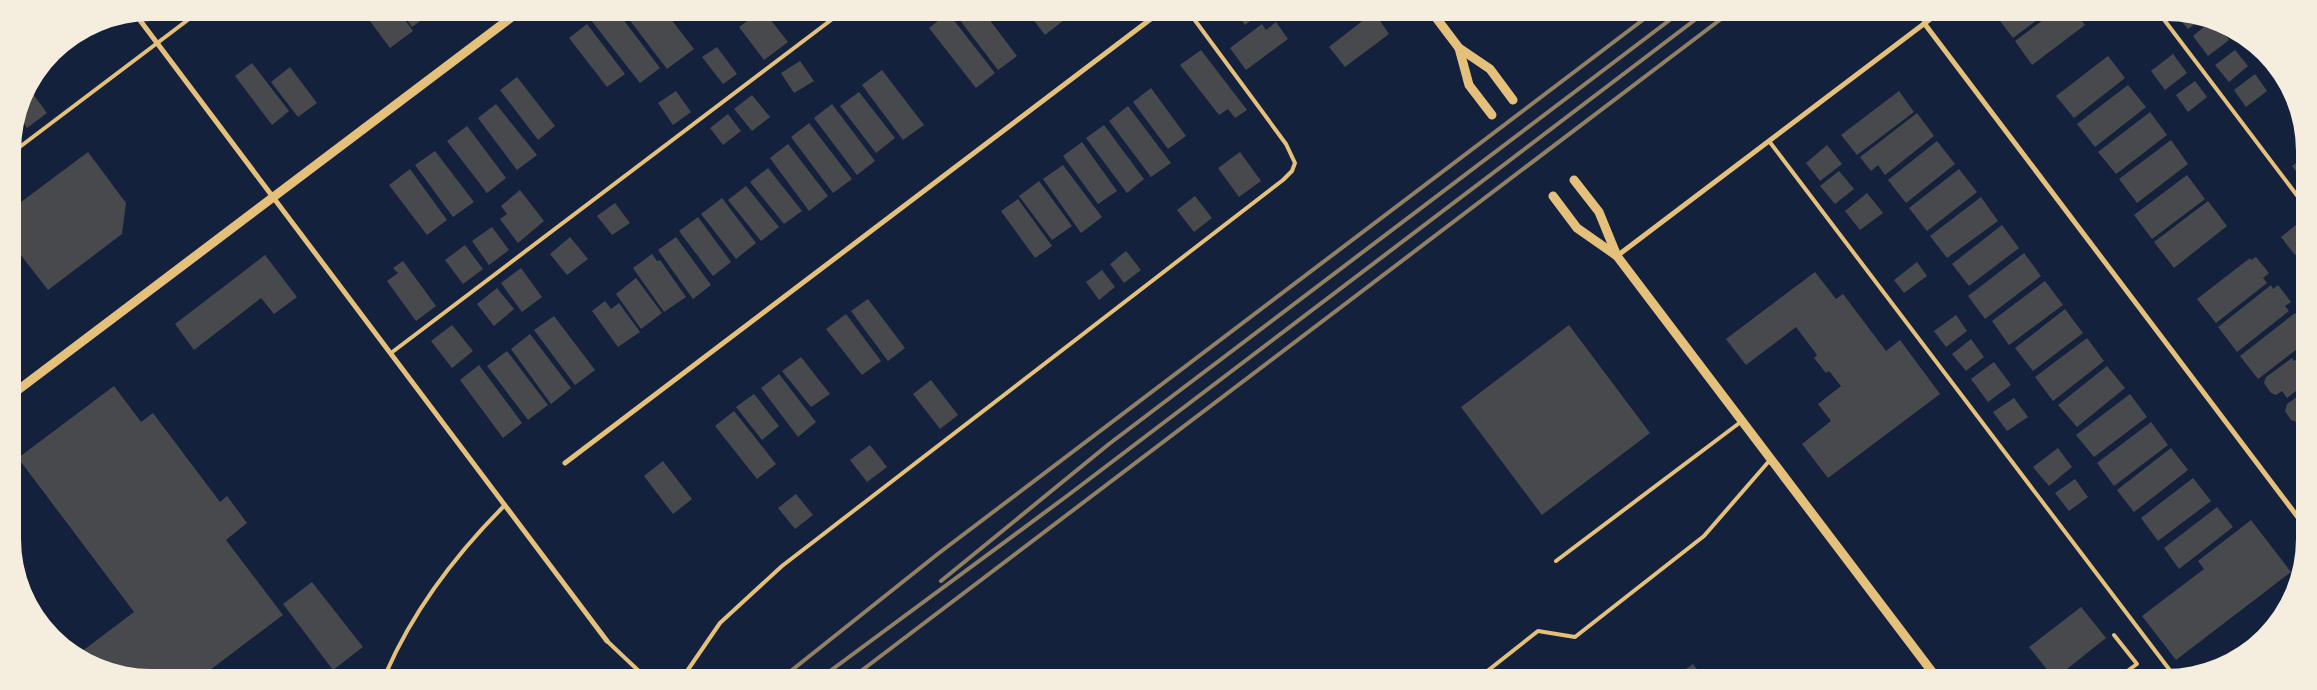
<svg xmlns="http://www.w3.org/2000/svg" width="2317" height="690" font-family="'Asap Condensed',sans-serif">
<rect width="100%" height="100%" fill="#14213d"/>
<!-- building -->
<g fill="#48494c">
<polygon points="364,13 400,13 413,31 390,48"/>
<polygon points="402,13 431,13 412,27"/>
<polygon points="600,14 619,14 660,68 640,83 591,20"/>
<polygon points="625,14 667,14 694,49 667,69"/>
<polygon points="757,14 766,14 788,42 764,60 739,27"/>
<polygon points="947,14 949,14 995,73 976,88 929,28"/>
<polygon points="958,14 985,14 1017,56 998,70 956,15"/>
<polygon points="1029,14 1059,15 1064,20 1045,35"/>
<polygon points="1238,15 1258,15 1245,25"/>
<polygon points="1370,15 1376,15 1389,34 1345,67 1329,47"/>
<polygon points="1997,17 2041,17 2013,38"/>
<polygon points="2047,17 2079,17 2085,25 2032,65 2015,41"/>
<polygon points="2178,17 2202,17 2203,18 2188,29"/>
<polygon points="1276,22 1288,39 1246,70 1230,48 1262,24 1266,30"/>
<polygon points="2210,22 2221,29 2229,40 2208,56 2193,36"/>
<polygon points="587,24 625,74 607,87 569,38"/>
<polygon points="717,47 737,74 723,84 702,57"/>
<polygon points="1201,50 1247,110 1235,118 1228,109 1219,115 1180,65"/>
<polygon points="2235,50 2248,66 2229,82 2215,65"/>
<polygon points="2173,54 2187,73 2165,90 2151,71"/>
<polygon points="2108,56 2125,78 2074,118 2056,96"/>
<polygon points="800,61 814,81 794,93 781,73"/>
<polygon points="252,63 289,111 272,125 235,76"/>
<polygon points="290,67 317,103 298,117 271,82"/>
<polygon points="882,70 924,125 903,140 862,85"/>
<polygon points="2255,74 2267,91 2246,107 2234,90"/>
<polygon points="517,77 555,126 538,140 500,90"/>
<polygon points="2195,81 2207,97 2188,112 2176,95"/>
<polygon points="2128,85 2146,107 2095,147 2077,124"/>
<polygon points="1151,88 1186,136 1168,149 1133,102"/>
<polygon points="30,90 47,113 27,128 19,116 23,98"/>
<polygon points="676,91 691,112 673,125 658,103"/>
<polygon points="1899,91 1914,112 1857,155 1841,135"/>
<polygon points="859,92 895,138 876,153 840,106"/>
<polygon points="752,95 770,117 752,131 734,109"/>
<polygon points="496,104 537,155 517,170 478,118"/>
<polygon points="832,104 875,161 857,175 814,118"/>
<polygon points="1128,106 1171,163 1151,177 1109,121"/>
<polygon points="2150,112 2167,135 2116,174 2098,152"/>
<polygon points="1917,113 1934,136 1885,175 1878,165 1871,171 1860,157"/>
<polygon points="728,114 741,131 723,145 710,128"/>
<polygon points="809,123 852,179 833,193 791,137"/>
<polygon points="1104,125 1144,179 1127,193 1086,138"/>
<polygon points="467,126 506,178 487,193 447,141"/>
<polygon points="2171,140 2188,164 2137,203 2119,179"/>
<polygon points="1937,141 1955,164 1906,203 1888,180"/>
<polygon points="1082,142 1117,191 1098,204 1063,156"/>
<polygon points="788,144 828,196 809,211 770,158"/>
<polygon points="1827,145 1842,164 1820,181 1806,163"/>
<polygon points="435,151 474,202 453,217 415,165"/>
<polygon points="88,152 126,203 122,234 48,290 13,245 13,208"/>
<polygon points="1240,152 1261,181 1239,197 1218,168"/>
<polygon points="2302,159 2302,179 2292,166"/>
<polygon points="1063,165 1102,217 1081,233 1043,179"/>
<polygon points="768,168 802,211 784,224 750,182"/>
<polygon points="410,169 447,220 427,235 389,185"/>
<polygon points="1959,169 1977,192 1927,231 1909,208"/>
<polygon points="1839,171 1854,189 1835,204 1820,186"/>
<polygon points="2187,175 2205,199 2152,239 2134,215"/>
<polygon points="1039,181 1072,226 1052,240 1019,196"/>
<polygon points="746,186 779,227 761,241 728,200"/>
<polygon points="520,190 544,221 518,243 500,219 507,214 501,206"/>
<polygon points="1867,193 1883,213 1860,230 1845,211"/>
<polygon points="1195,196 1212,218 1194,232 1177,210"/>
<polygon points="1981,197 1998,221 1947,258 1930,236"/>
<polygon points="722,198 756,243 736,259 701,214"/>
<polygon points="1018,199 1052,246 1035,258 1001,211"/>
<polygon points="2208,201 2227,226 2174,268 2154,242"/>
<polygon points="615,203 630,223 612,235 597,216"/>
<polygon points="698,217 731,262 713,276 679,231"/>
<polygon points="2301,221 2301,251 2295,255 2281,237"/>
<polygon points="2002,225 2019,248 1969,286 1952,264"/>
<polygon points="492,227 509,250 489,265 472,241"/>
<polygon points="570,237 588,259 567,275 550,254"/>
<polygon points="676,237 711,285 693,299 658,250"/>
<polygon points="465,245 483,269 463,284 445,260"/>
<polygon points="1126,251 1141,270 1124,283 1110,264"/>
<polygon points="2024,253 2041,276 1985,319 1968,296"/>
<polygon points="652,254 657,261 660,260 686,297 664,312 633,268"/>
<polygon points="265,255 297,297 274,314 261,298 194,350 175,324"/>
<polygon points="2256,257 2269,273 2263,278 2267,283 2216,323 2197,299 2250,258 2251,260"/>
<polygon points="403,261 436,306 416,321 387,281 398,273 393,268"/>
<polygon points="1917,262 1927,276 1904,293 1894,280"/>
<polygon points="521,268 542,297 522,312 501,283"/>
<polygon points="1102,270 1115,287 1099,300 1086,282"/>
<polygon points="1815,272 1836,299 1843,294 1886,351 1900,340 1940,394 1828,478 1802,444 1831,421 1818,404 1841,386 1829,371 1826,373 1814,358 1817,355 1796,327 1746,365 1726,339"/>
<polygon points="636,278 662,313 641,329 616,294"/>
<polygon points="2045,281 2063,305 2009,345 1992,321"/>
<polygon points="2271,285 2273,289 2278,285 2291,302 2285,306 2289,311 2237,352 2218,327"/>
<polygon points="497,288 514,309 494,326 477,304"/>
<polygon points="868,299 905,348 888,361 851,311"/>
<polygon points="605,301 611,309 619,303 640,332 618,347 592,311"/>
<polygon points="2065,309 2083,333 2033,371 2015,348"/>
<polygon points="2295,313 2301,321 2301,346 2258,379 2240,356"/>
<polygon points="846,314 881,361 862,375 826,329"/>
<polygon points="1956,315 1967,331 1946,347 1934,331"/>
<polygon points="554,316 595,370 575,385 534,330"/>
<polygon points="452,325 473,351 452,368 431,341"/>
<polygon points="1569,325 1650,433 1542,515 1461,407"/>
<polygon points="530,334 571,388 551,404 511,349"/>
<polygon points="2087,338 2104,361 2053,401 2035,377"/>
<polygon points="1971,339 1984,357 1966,371 1952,354"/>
<polygon points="507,351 548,405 528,420 487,366"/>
<polygon points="2301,356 2301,387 2287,398 2282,391 2276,395 2271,393 2264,383 2266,377 2292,358 2294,361"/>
<polygon points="801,357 830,394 811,407 782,371"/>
<polygon points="1994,362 2011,385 1988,402 1971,379"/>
<polygon points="479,365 522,423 503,438 460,380"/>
<polygon points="2107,366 2125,388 2077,427 2058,405"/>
<polygon points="779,374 816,422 798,437 761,388"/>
<polygon points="931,380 958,415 940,429 913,394"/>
<polygon points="114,386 141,422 153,413 220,502 227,496 247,523 226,540 283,615 206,673 115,673 81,652 134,612 18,458"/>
<polygon points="754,394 779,426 762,440 736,407"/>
<polygon points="2130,394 2147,417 2094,457 2076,435"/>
<polygon points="2301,394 2301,419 2297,422 2291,420 2285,411 2287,404"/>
<polygon points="2014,398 2028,417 2007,431 1993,412"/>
<polygon points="734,411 776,464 757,479 715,426"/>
<polygon points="2151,422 2168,445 2114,486 2097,463"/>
<polygon points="870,445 887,467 867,482 850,460"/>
<polygon points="2058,448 2072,467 2049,486 2033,467"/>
<polygon points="2171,448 2188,470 2134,512 2117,490"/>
<polygon points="663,461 692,499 673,514 644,476"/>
<polygon points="2193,478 2211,501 2158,541 2141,518"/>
<polygon points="2075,479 2088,497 2069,511 2055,493"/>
<polygon points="796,494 813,515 795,529 778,508"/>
<polygon points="2217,507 2233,527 2179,569 2164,548"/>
<polygon points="2251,520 2291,572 2176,660 2142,616 2204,569 2198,561"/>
<polygon points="312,582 363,647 333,670 283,604"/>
<polygon points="2081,607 2106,638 2057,677 2053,677 2029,647"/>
<polygon points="1693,664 1702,676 1676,676"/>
</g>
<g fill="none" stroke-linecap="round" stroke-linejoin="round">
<!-- service -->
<g stroke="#e5c07b" stroke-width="4">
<polyline points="2162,17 2302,202"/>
<polyline points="1769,141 2175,677"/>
<polyline points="13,152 197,13"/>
<polyline points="391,353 839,14"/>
<polyline points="1556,561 1742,421"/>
<polyline points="2114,635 2137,664 2119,677"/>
<polyline points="607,641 642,674"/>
<path d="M 386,673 C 414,609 456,554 505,505"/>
<polyline points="685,674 720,623 782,566 1283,180 1292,171 1295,163 1286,144 1191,15"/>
<polyline points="1481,676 1538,631 1575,637 1704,536 1770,460"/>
</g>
<!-- minor -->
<g stroke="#e5c07b" stroke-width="5">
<polyline points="136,15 607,641"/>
<polyline points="1924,23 2300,520"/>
<polyline points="1617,256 1933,17"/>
<polyline points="565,463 1156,15"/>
</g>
<!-- tertiary -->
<g stroke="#e5c07b" stroke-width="9">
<polyline points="1434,15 1459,48 1490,69 1513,100"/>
<polyline points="1459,48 1469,85 1492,115"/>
<polyline points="1574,180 1599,212 1617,256 1936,677"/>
<polyline points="1553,196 1577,228 1617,256"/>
<polyline points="14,393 517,13"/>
</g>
<!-- rail -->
<g stroke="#918062" stroke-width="4">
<polyline points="941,581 1109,444 1675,16"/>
<polyline points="787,674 939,553 1648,16"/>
<polyline points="826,674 1067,496 1700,16"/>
<polyline points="857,674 1725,16"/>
</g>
</g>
<!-- crop -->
<path d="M0 0H2317V690H0ZM151 21H2166A130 130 0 0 1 2296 151V539A130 130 0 0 1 2166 669H151A130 130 0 0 1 21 539V151A130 130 0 0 1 151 21Z" fill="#f5edde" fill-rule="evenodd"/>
</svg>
